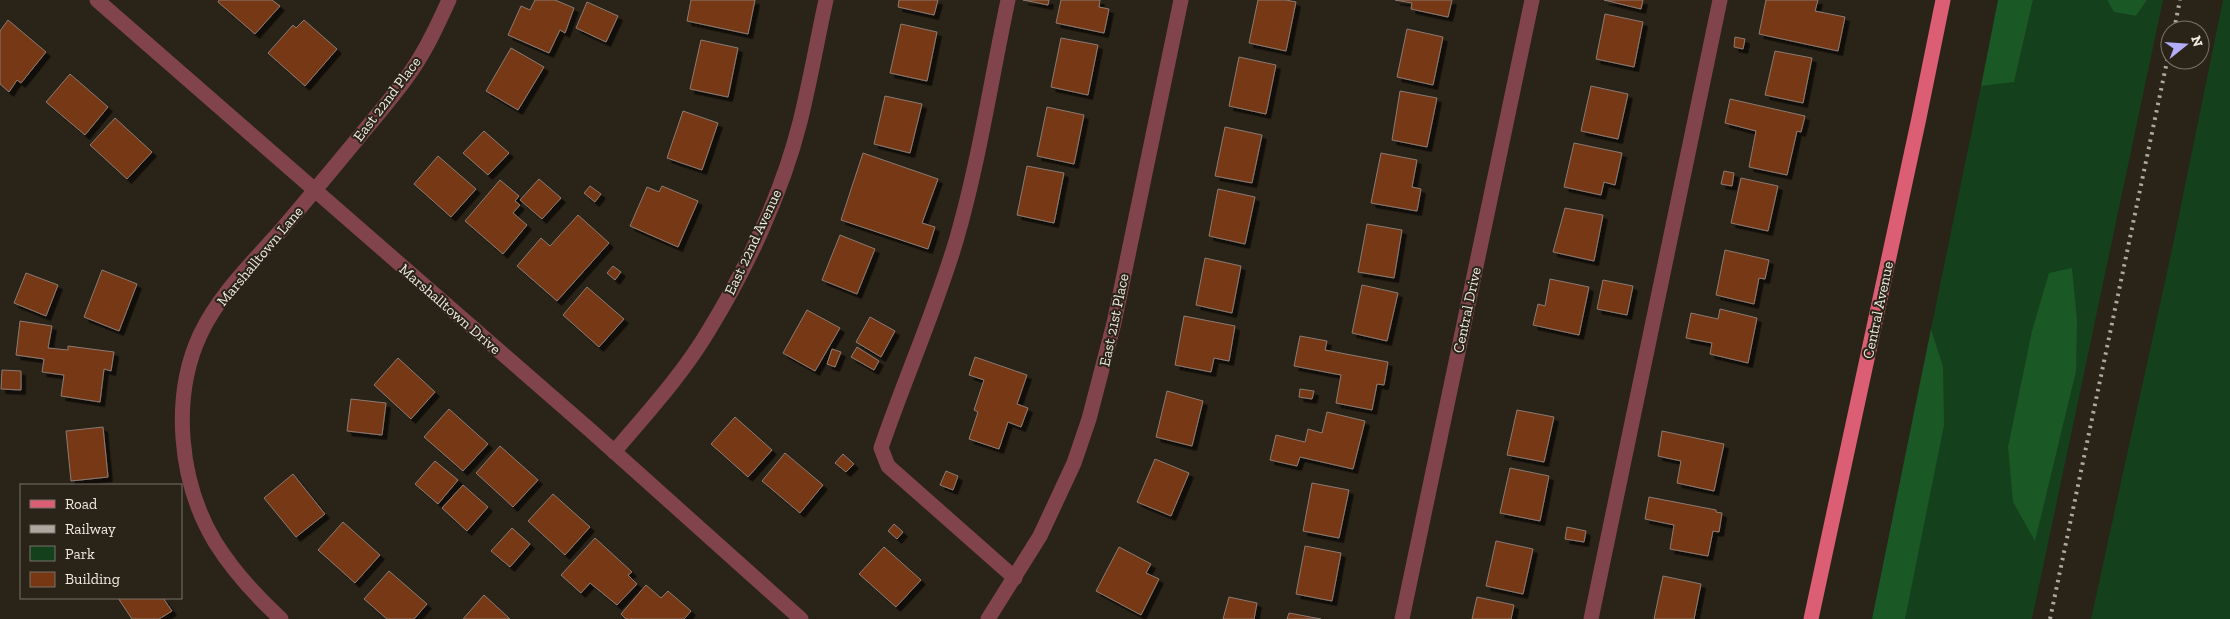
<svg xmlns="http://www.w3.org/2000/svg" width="2230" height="619" font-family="'Zilla Slab',serif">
<defs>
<filter id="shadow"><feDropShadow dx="4.5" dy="4.5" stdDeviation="0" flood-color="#0009"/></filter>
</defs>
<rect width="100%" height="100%" fill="#2a2318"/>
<!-- green -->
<g fill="#14401c">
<polygon points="2033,0 2107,0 2114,12 2136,16 2147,0 2163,0 2032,619 1905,619 1943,366 1931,329 1981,86 2014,81"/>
<polygon points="2223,0 2230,0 2230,619 2091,619 2171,254"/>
</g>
<!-- forest -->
<g fill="#1a5826">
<polygon points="1998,0 2033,0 2014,82 1981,86"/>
<polygon points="2107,0 2147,0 2136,16 2114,12"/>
<polygon points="2072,268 2077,321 2076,371 2035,541 2013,502 2008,447 2032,331 2049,273"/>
<polygon points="1931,329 1943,366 1944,425 1905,619 1872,619"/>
</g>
<!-- building -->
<g fill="#773713" stroke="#8b7b74" filter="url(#shadow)">
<polygon points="219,0 272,0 280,6 255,34 218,2"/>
<polygon points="535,0 555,0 574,8 565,33 560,30 549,53 508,35 521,6 530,10"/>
<polygon points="691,0 755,0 748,34 687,21"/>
<polygon points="899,0 938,0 934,15 898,7"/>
<polygon points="1023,0 1049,0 1048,5"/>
<polygon points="1061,0 1100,0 1099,7 1109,9 1104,33 1056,23"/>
<polygon points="1258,0 1286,0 1296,2 1286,51 1249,43"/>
<polygon points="1395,0 1452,0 1448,17 1411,9 1412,3"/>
<polygon points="1604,0 1643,0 1641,9"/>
<polygon points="1766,0 1818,0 1815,11 1845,17 1838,51 1759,34"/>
<polygon points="587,2 618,16 606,42 576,28"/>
<polygon points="1605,14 1643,22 1634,67 1596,59"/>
<polygon points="8,20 46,52 21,83 17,80 9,92 0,84 0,31"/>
<polygon points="304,20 337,49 305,86 268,53 293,25 296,28"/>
<polygon points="901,24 937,32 927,81 890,73"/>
<polygon points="1407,29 1443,37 1433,85 1397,77"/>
<polygon points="1735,37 1745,39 1743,49 1734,47"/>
<polygon points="1061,38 1098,45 1088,95 1051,87"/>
<polygon points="701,40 738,48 728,97 690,89"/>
<polygon points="511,48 544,67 518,110 486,91"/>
<polygon points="1775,51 1812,58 1803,103 1765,95"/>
<polygon points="1239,57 1276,65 1266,114 1229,106"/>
<polygon points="70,74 108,107 85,135 46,102"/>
<polygon points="1591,86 1628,94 1618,139 1581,131"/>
<polygon points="1400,91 1437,98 1427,147 1392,140"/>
<polygon points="885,96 922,104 910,153 874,144"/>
<polygon points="1730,99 1805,116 1801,132 1797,131 1787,175 1749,167 1756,131 1725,123"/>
<polygon points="1047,107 1084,115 1074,164 1037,156"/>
<polygon points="683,111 718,123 702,170 667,158"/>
<polygon points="115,118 152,152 127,179 90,145"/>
<polygon points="1225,127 1262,135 1252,183 1215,176"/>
<polygon points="484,131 509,153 488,175 463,153"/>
<polygon points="1574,143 1622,153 1615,185 1604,182 1601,195 1564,187"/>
<polygon points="863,153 938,179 922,223 935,227 928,249 841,220"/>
<polygon points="1381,153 1417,160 1412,187 1421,189 1417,211 1371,203"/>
<polygon points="438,156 476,189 451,217 414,184"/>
<polygon points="1027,166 1064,173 1054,223 1017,215"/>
<polygon points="1724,171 1734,173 1732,186 1721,184"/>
<polygon points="1741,178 1778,186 1768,231 1731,223"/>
<polygon points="539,179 561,198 542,219 520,200"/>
<polygon points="500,180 519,196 515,201 520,205 513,213 527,225 503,254 465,221"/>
<polygon points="590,186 601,194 595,202 584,193"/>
<polygon points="662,186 698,201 678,247 630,226 647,187 659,192"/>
<polygon points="1218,189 1255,197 1245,244 1209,236"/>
<polygon points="1565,208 1603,215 1594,261 1553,252"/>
<polygon points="578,215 609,243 557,301 517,266 541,238 550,246"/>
<polygon points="1367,224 1402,230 1394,278 1358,272"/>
<polygon points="840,235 875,249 857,294 822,280"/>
<polygon points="1725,250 1769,260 1765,279 1759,278 1754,304 1716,295"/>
<polygon points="1205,258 1241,266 1232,313 1196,305"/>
<polygon points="613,266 621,272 615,280 607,273"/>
<polygon points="102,270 137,284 119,331 84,317"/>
<polygon points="26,273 58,285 46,316 14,303"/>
<polygon points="1550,279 1589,287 1579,335 1533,325 1538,304 1545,306"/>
<polygon points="1603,280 1633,286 1627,315 1597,309"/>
<polygon points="1362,285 1398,293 1387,341 1352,333"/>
<polygon points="587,287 624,319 599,347 563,315"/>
<polygon points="1720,309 1757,318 1748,363 1710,354 1712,343 1686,338 1691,313 1718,319"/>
<polygon points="807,310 840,328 815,371 783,353"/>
<polygon points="1184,316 1235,326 1229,361 1214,358 1211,372 1175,365"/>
<polygon points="870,317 895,331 881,357 856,342"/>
<polygon points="20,321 52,326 48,348 68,350 68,346 114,352 111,371 104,369 100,402 61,396 64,375 42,372 44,359 16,355"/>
<polygon points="1300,336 1327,341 1325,350 1388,362 1384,385 1377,384 1372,410 1336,403 1341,375 1294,366"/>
<polygon points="857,347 879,361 874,370 851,357"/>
<polygon points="832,349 841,352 835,367 827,364"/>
<polygon points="975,357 1027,375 1017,404 1028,408 1021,427 1008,422 999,449 969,439 978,412 974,410 984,380 969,375"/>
<polygon points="398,358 435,392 411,419 374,385"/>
<polygon points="2,370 21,371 21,390 1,389"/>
<polygon points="1300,389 1314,391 1312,399 1299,397"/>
<polygon points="1167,391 1203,401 1192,446 1156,437"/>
<polygon points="351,399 386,403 382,435 347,431"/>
<polygon points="449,409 488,444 463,471 424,437"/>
<polygon points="1517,410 1554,417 1544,462 1507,455"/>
<polygon points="1327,412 1365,421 1353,469 1300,457 1297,466 1270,460 1276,435 1305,442 1308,429 1322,433"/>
<polygon points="735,417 772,450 748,477 711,444"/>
<polygon points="103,427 108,477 71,481 66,431"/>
<polygon points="1662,431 1724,444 1714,491 1677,483 1681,461 1658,456"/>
<polygon points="500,446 538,480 513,507 476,473"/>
<polygon points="785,453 823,485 800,513 762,481"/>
<polygon points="843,454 854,464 846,472 835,463"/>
<polygon points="1155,459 1189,473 1171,516 1137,502"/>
<polygon points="435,461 458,480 438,504 415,484"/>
<polygon points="1510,468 1549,476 1540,521 1500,513"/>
<polygon points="946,471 958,476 953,490 940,485"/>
<polygon points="293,474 325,514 296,537 264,498"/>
<polygon points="1312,483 1349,490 1339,538 1303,531"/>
<polygon points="463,485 488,507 467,531 442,508"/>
<polygon points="553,494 590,527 565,555 528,521"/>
<polygon points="1649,497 1716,510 1716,512 1722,513 1719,532 1713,531 1708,556 1670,549 1674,525 1645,519"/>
<polygon points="343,522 380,555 355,583 318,550"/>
<polygon points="894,524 903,532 897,539 888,531"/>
<polygon points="1567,527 1586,531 1584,542 1565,539"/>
<polygon points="512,528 530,544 510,567 491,551"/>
<polygon points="595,538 632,572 628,575 637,584 617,605 590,583 581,593 561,575"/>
<polygon points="1496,541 1533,549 1523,594 1486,586"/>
<polygon points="1305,546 1341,553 1332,601 1296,594"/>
<polygon points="884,547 921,580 896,607 859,574"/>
<polygon points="1119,547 1151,564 1146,573 1159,579 1141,615 1096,591"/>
<polygon points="389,571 427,604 414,619 387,619 364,599"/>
<polygon points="1663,576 1701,584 1694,619 1654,619"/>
<polygon points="646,585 661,598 668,591 691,611 684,619 626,619 621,614"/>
<polygon points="484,595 510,619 463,619"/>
<polygon points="1229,597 1257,603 1254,619 1223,619"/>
<polygon points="1477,597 1514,605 1511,619 1472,619"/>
<polygon points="118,598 163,598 172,611 159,619 132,619"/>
<polygon points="1289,613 1321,619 1287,619"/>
</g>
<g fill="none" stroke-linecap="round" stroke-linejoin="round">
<!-- minor -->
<g stroke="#81444d" stroke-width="15">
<polyline points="97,0 590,430 801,619"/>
<path d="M 1008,0 C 991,80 979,162 956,241 C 935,311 905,378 881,448 L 888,466 L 1015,578"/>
<path d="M 614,452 C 647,413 683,374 709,330 C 747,268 782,193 800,122 C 810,82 817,41 826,0"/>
<path d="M 281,619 C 256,596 233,571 215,542 C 179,482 171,398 200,335 C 219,294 254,261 283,228 C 310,196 337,164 363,132 C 380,112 397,92 412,70 C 427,48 438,24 449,0"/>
<polyline points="988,619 1040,536 1074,463 1089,419 1114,323 1181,0"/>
<polyline points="1402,619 1532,0"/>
<polyline points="1591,619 1720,0"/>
</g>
<!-- major -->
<polyline stroke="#dc5e75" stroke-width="15" points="1811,619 1919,118 1943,0"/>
<!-- rail -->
<g stroke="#aea9a0" stroke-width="4" stroke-dasharray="2.5 5" stroke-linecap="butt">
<polyline points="2174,30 2180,0"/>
<polyline points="2050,619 2170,47"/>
</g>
</g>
<g text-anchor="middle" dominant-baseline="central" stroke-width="4" stroke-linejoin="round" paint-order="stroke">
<!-- street labels -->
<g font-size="15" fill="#efebe3" stroke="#2a2318">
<text transform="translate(387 99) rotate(-53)">East 22nd Place</text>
<text transform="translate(753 242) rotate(-65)">East 22nd Avenue</text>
<text transform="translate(260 256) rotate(-50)">Marshalltown Lane</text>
<text transform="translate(450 309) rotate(41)">Marshalltown Drive</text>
<text transform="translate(1467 310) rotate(-78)">Central Drive</text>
<text transform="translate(1878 310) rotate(-78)">Central Avenue</text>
<text transform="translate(1114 320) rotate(-78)">East 21st Place</text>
</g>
</g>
<!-- legend -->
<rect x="20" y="484" width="162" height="115" fill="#2a2318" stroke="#797369"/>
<rect x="30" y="500" width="25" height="8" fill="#dc5e75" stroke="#797369"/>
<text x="65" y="509" font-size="15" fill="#efebe3">Road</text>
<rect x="30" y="525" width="25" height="8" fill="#aea9a0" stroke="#797369"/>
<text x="65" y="534" font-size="15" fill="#efebe3">Railway</text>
<rect x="30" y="546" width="25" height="15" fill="#14401c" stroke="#797369"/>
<text x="65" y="559" font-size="15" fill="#efebe3">Park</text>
<rect x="30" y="572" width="25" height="15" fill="#773713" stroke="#797369"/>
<text x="65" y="584" font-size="15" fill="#efebe3">Building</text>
<!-- north arrow -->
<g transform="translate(2185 45) rotate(73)"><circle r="24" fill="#2a2318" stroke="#797369"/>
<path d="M0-4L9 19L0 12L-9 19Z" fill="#b4acf9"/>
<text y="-8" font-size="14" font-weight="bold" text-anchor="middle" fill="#efebe3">N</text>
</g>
</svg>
